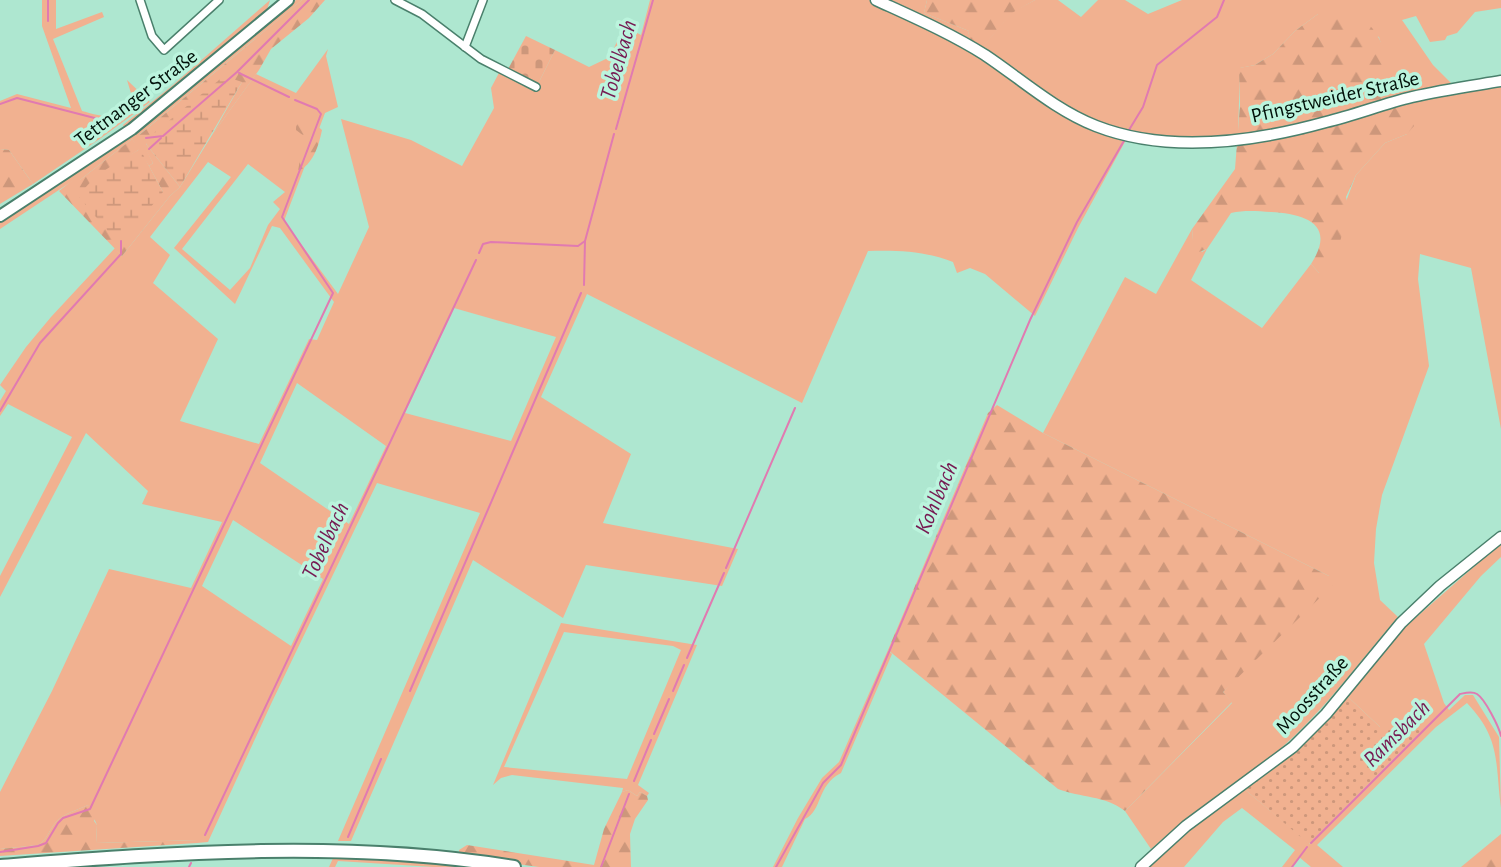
<svg xmlns="http://www.w3.org/2000/svg" width="1501" height="867" font-family="'Alegreya Sans',sans-serif">
<defs>
<pattern id="forest-firs" width="22" height="20" patternUnits="userSpaceOnUse" patternTransform="scale(1.75)"><rect width="22" height="20" fill="#f1b190"/><path d="M5 1l3.5 6h-7zM16 11l3.5 6h-7z" fill="#cd977b"/></pattern>
<pattern id="wetland-marsh" width="20" height="14" patternUnits="userSpaceOnUse" patternTransform="scale(1.75)"><rect width="20" height="14" fill="#f1b190"/><path d="M1 5h8M5 5V1M11 12h8M15 12V8" fill="none" stroke="#cd977b"/></pattern>
<pattern id="cemetery-stones" width="16" height="16" patternUnits="userSpaceOnUse" patternTransform="scale(1.75)"><rect width="16" height="16" fill="#f1b190"/><path d="M2 7V4a2 2 0 0 1 4 0v3zM10 15v-3a2 2 0 0 1 4 0v3z" fill="#cd977b"/></pattern>
<pattern id="garden-dots" width="8" height="8" patternUnits="userSpaceOnUse" patternTransform="scale(1.75)"><rect width="8" height="8" fill="#f1b190"/><path d="M2 2h.1M6 6h.1" fill="none" stroke="#cd977b" stroke-width="1.8" stroke-linecap="round"/></pattern>
</defs>
<rect width="100%" height="100%" fill="#aee7d0"/>
<!-- grass -->
<g fill="#f1b190" fill-rule="evenodd">
<path d="M 42,0 L 56,0 L 56,29 L 102,12 L 104,17 L 53,39 L 82,111 C 101,116 118,122 136,110 L 127,80 L 150,102 L 101,138 L 33,184 L 9,150 L 0,149 L 0,101 L 17,94 L 71,108 L 42,26 Z"/>
<polygon points="270,0 267,10 172,93 125,129 123,125 173,85"/>
<path d="M 296,0 L 302,0 L 139,135 L 153,163 L 149,166 L 132,139 L 80,180 L 74,180 L 0,229 L 0,221 C 105,155 202,81 296,0 Z"/>
<path d="M 650,0 L 869,0 L 913,19 L 977,54 L 1045,100 L 1127,138 L 1078,228 L 1035,316 L 985,274 L 970,268 L 957,273 L 953,262 C 926,251 896,250 868,251 L 802,403 L 587,294 L 541,397 L 631,454 L 603,523 L 738,549 L 722,586 L 586,565 L 563,618 L 473,560 L 351,841 L 338,841 L 480,513 L 377,483 L 271,704 L 208,842 L 197,843 L 197,840 L 96,843 L 97,825 L 88,805 C 78,810 64,813 56,822 C 49,830 47,840 38,845 L 0,849 L 0,792 L 52,691 L 109,569 L 191,588 L 222,522 L 142,504 L 148,491 L 86,433 L 0,597 L 0,576 L 72,437 L 8,404 L 0,416 L 0,401 L 6,391 L 0,385 L 26,347 L 51,317 L 115,248 L 122,256 L 170,196 L 180,187 L 212,135 L 256,74 L 296,93 L 328,49 L 326,56 L 338,107 L 325,113 L 284,221 L 338,294 L 369,227 L 341,119 L 411,140 L 462,166 L 494,108 L 491,88 L 500,71 L 536,88 L 555,50 L 589,67 L 610,57 L 624,26 L 641,35 ZM 208,162 L 231,177 L 174,248 L 235,304 L 272,226 L 280,228 L 334,302 L 317,340 L 309,339 L 259,444 L 180,421 L 218,339 L 153,283 L 170,255 L 150,237 ZM 248,164 L 285,192 L 273,202 L 280,209 L 268,225 L 250,268 L 230,290 L 182,249 ZM 454,308 L 556,337 L 511,441 L 405,413 ZM 297,383 L 386,446 L 349,524 L 260,463 ZM 233,520 L 323,579 L 291,646 L 202,586 Z"/>
<polygon points="882,0 927,0 924,13 969,31 967,41"/>
<path d="M 1035,0 L 1058,0 L 1081,17 L 1098,0 L 1125,0 L 1148,14 L 1182,0 L 1501,0 L 1501,8 L 1475,12 L 1457,33 L 1447,36 L 1445,40 L 1430,42 L 1416,16 L 1402,20 L 1433,65 L 1455,87 L 1501,85 L 1501,429 L 1471,268 L 1420,254 L 1418,279 L 1429,366 L 1382,495 L 1376,529 L 1374,563 L 1380,600 L 1398,617 C 1359,662 1324,711 1279,750 C 1239,785 1191,813 1151,849 L 1125,811 L 1232,703 L 1223,692 L 1329,576 L 1043,433 L 1125,277 L 1156,294 L 1192,229 L 1193,240 L 1202,252 L 1207,249 L 1191,280 L 1262,328 L 1311,264 L 1319,273 L 1356,175 L 1385,143 L 1407,134 L 1379,37 L 1318,14 L 1295,31 L 1273,54 L 1255,65 L 1240,68 L 1238,136 C 1191,140 1139,141 1094,122 C 1054,104 1017,74 980,50 L 1012,12 Z"/>
<path d="M 1501,543 L 1501,557 L 1481,576 L 1424,644 L 1444,703 L 1449,710 L 1465,695 L 1473,695 L 1499,737 L 1501,808 C 1495,762 1501,739 1467,703 L 1436,727 L 1317,845 L 1343,867 L 1311,867 L 1299,857 L 1292,867 L 1282,867 L 1295,850 L 1242,808 L 1223,822 L 1184,867 L 1146,867 L 1185,830 L 1243,788 L 1310,844 L 1424,727 L 1380,727 L 1346,695 L 1404,628 Z"/>
<path d="M 561,623 L 697,645 L 638,785 L 649,793 L 647,796 L 640,792 L 637,796 L 628,790 L 622,792 L 623,788 L 512,775 L 501,778 L 493,785 ZM 564,632 L 673,646 L 681,650 L 627,779 L 504,767 Z"/>
<path d="M 888,650 L 892,654 L 841,773 C 816,786 823,810 805,819 L 782,867 L 773,867 L 798,818 L 822,778 L 839,762 Z"/>
<polygon points="334,856 402,859 477,867 434,867 338,861 335,867 329,867"/>
</g>
<!-- forest -->
<g fill="url(#forest-firs)">
<polygon points="302,0 325,0 309,18 271,49 259,70 212,135 242,82 146,144 180,187 170,196 122,256 59,191 74,179 80,180 132,139 140,149 107,170 163,192 149,166 153,163 138,136"/>
<polygon points="927,0 1035,0 1012,13 977,54 967,61 957,52 965,46 969,31 924,13"/>
<path d="M 1318,14 C 1328,14 1341,13 1351,15 C 1386,22 1391,77 1399,106 C 1409,110 1414,115 1414,126 L 1407,134 L 1385,143 L 1356,175 L 1346,197 L 1349,209 L 1332,271 L 1319,273 L 1311,264 C 1337,224 1305,214 1271,212 C 1257,211 1244,210 1231,213 L 1207,249 L 1199,252 C 1192,247 1193,237 1192,229 L 1235,169 L 1240,105 L 1239,68 L 1255,65 L 1273,54 L 1295,31 Z"/>
<path d="M 303,118 L 311,120 L 322,130 C 319,145 313,165 298,171 L 304,136 L 296,130 L 296,122 Z"/>
<polygon points="0,149 9,150 33,184 0,204"/>
<path d="M 997,405 L 1043,433 L 1329,576 L 1333,585 L 1223,692 L 1232,702 L 1125,811 C 1104,795 1081,798 1058,789 L 888,650 L 988,413 Z"/>
<polygon points="628,790 637,796 640,792 647,796 648,800 635,819 630,834 631,867 539,867 459,856 459,850 467,845 594,865 604,829 622,792"/>
<path d="M 88,805 L 98,812 L 94,821 L 97,825 L 96,843 L 198,840 L 197,843 L 0,856 L 0,849 L 38,845 C 47,840 49,830 56,822 C 64,813 78,810 88,805 Z"/>
<polygon points="1501,834 1501,867 1461,867"/>
</g>
<!-- wetland -->
<g fill="url(#wetland-marsh)">
<polygon points="224,76 242,82 180,187 146,144 150,136"/>
<path d="M 140,149 L 163,192 L 124,240 L 118,243 L 79,197 C 91,175 120,161 140,149 Z"/>
</g>
<!-- cemetery -->
<polygon fill="url(#cemetery-stones)" points="526,36 555,50 536,88 506,73"/>
<!-- garden -->
<polygon fill="url(#garden-dots)" points="1346,695 1380,727 1425,727 1309,844 1243,788"/>
<g fill="none" stroke-linecap="round" stroke-linejoin="round">
<!-- stream -->
<g stroke="#e17ab1" stroke-width="2">
<polyline points="48,0 48,21"/>
<polyline points="239,73 289,97"/>
<polyline points="0,104 17,98 114,123"/>
<polyline points="616,129 653,0"/>
<polyline points="1129,130 1143,107 1157,65 1217,17 1224,0"/>
<polyline points="146,138 163,136 237,72 309,0"/>
<polyline points="149,149 161,138"/>
<polyline points="479,253 483,244 491,242 578,246 585,241 614,134"/>
<polyline points="584,285 585,241"/>
<polyline points="0,411 40,343 121,254 121,241"/>
<polyline points="726,568 795,408"/>
<polyline points="687,658 724,573"/>
<polyline points="410,691 581,293"/>
<polyline points="673,691 684,665"/>
<polyline points="654,734 669,699"/>
<polyline points="634,781 651,740"/>
<polyline points="205,835 476,260"/>
<polyline points="348,837 381,759"/>
<path d="M 1311,843 L 1460,694 C 1465,693 1472,691 1477,694 C 1485,699 1499,727 1501,736"/>
<polyline points="0,852 38,846 46,843 58,823 63,818 90,809 333,293 282,217 321,114 317,109 295,100"/>
<polyline points="189,867 191,863"/>
<polyline points="601,867 629,794"/>
<polyline points="776,867 823,783 841,765 1030,320 1077,222 1125,139"/>
<polyline points="1292,867 1307,847"/>
</g>
<!-- minor casing -->
<g stroke="#4a806c" stroke-width="10">
<g id="minor">
<polyline points="140,0 152,36 164,50 219,0"/>
<polyline points="395,0 422,14 481,59 536,87"/>
<polyline points="465,47 483,0"/>
</g>
</g>
<!-- tertiary casing -->
<g stroke="#4a806c" stroke-width="13">
<g id="tertiary">
<path d="M 876,0 C 913,17 950,33 985,55 C 1021,79 1055,110 1096,126 C 1168,154 1254,142 1326,122 C 1355,115 1383,104 1412,97 C 1442,90 1471,86 1501,81"/>
<polyline points="1141,867 1186,826 1293,747 1326,714 1401,623 1440,586 1501,537"/>
</g>
</g>
<!-- secondary casing -->
<g stroke="#4a806c" stroke-width="14">
<polyline id="secondary" points="0,216 132,129 288,0"/>
</g>
<!-- primary casing -->
<g stroke="#4a806c" stroke-width="16">
<path id="primary" d="M 0,866 C 170,853 344,839 514,867"/>
</g>
<!-- minor -->
<use href="#minor" stroke="#fff" stroke-width="7"/>
<!-- tertiary -->
<use href="#tertiary" stroke="#fff" stroke-width="10"/>
<!-- secondary -->
<use href="#secondary" stroke="#fff" stroke-width="10"/>
<!-- primary -->
<use href="#primary" stroke="#fff" stroke-width="12"/>
</g>
<g text-anchor="middle" dominant-baseline="central" stroke-width="7" stroke-linejoin="round" paint-order="stroke">
<!-- street labels -->
<g font-size="21" fill="#001009" stroke="#bbf4dd">
<text transform="translate(1335 97) rotate(-13)">Pfingstweider Straße</text>
<text transform="translate(136 98) rotate(-37)">Tettnanger Straße</text>
<text transform="translate(1312 695) rotate(-48)">Moosstraße</text>
</g>
<!-- water labels -->
<g font-size="23" font-style="italic" fill="#761a52" stroke="#bbf4dd">
<text transform="translate(619 60) rotate(-74)">Tobelbach</text>
<text transform="translate(937 498) rotate(-67)">Kohlbach</text>
<text transform="translate(326 541) rotate(-65)">Tobelbach</text>
<text transform="translate(1397 734) rotate(-45)">Ramsbach</text>
</g>
</g>
</svg>
